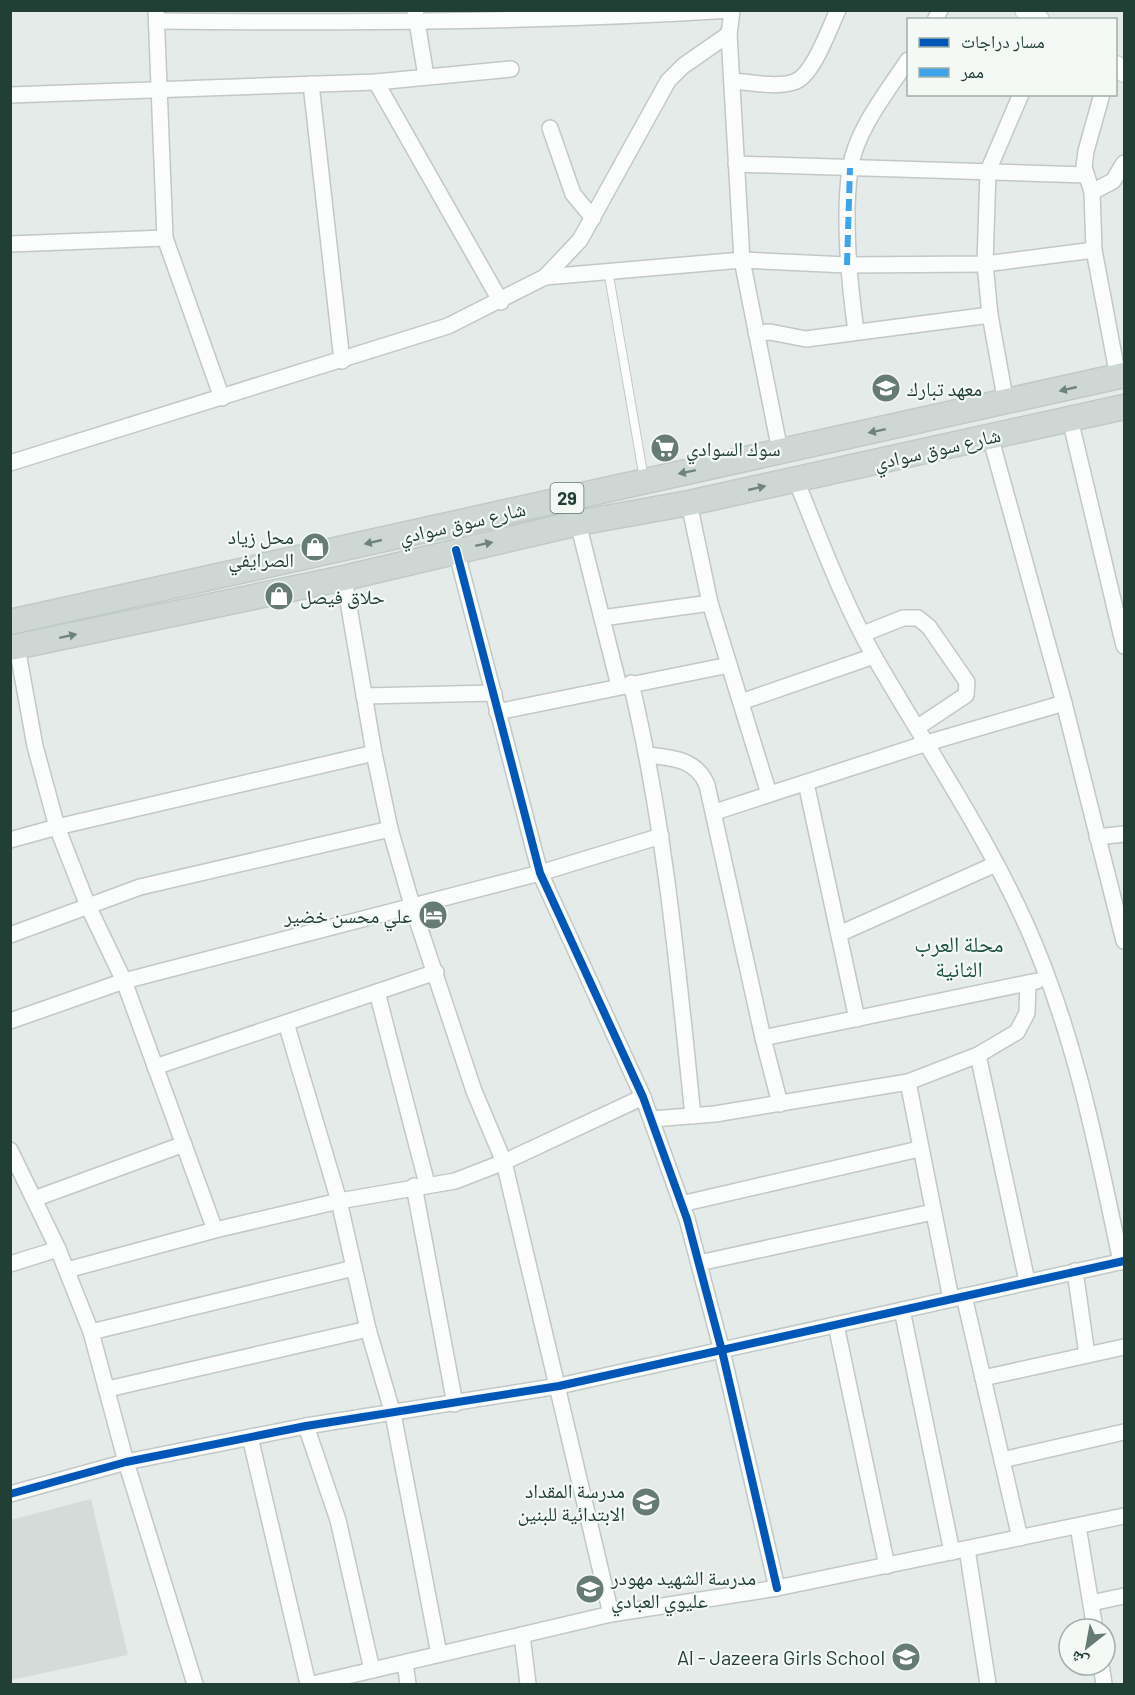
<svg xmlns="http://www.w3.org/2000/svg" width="1135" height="1695" font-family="Barlow,'Noto Naskh Arabic',sans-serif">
<rect width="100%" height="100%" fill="#e5ebe8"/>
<!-- built -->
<polygon fill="#d3dcd8" points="91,1499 128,1655 11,1680 11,1520"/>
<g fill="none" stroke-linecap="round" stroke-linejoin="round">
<!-- service casing -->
<g stroke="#c2c8c5" stroke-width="10">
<polyline id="service" points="608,270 644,479"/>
</g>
<!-- minor casing -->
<g stroke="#c2c8c5" stroke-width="18">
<g id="minor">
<polyline points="156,10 165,238 222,398"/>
<polyline points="415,10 426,76"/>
<polyline points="732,11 729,34 742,260 780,451"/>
<polyline points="935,20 940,10"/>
<path d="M 157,21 C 349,23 541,22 732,10"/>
<path d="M 732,81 C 750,82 776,88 794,82 C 813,76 829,29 838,10"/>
<polyline points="376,82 501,302"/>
<polyline points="311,84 342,361"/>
<polyline points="1102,94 1086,151 1084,167 1092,192 1094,250 1118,377"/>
<polyline points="10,95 376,82 511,69"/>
<polyline points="550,128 573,194 593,218"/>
<polyline points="736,164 1086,175"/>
<polyline points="1092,192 1113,181 1124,163"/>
<polyline points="10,244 165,238"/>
<polyline points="545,277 742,260 847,265 985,264 1094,250"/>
<path d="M 856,331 C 849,281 843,220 850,169 C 856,130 887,92 908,60"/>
<polyline points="756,333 770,332 806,339 990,315"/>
<polyline points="1006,403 990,315 985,264 988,171 1021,94"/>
<polyline points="1070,419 1124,646"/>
<polyline points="990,436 1064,703 1124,941"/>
<polyline points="10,463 448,326 545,277 580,240 668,81 683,66 729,34"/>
<path d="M 796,480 C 820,539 843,602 875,658 C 926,746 983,830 1025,922 C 1074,1030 1097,1147 1121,1262"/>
<polyline points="689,503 710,603 769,794"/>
<polyline points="578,523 619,686"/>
<polyline points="456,550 540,873 643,1097 687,1219 722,1351 777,1588"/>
<polyline points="344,578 374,753 390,829 412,905 474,1091 504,1162 611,1614"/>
<polyline points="602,618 710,603"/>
<polyline points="863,634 903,618 918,618 929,627 967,682 966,695 918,727"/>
<polyline points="17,647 35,746 57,827 88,906 124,981 215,1230"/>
<path d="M 631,683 C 665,826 678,970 693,1116"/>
<polyline points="364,696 494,693"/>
<polyline points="741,702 874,656"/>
<polyline points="497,712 729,665"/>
<path d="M 648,755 C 674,758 696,759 707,785 L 763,1038 L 780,1104"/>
<polyline points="806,783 857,1019"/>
<polyline points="715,812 927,743 1064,703"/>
<polyline points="1097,837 1124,834"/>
<polyline points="10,840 57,827 374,753"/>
<polyline points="839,934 996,864"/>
<polyline points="10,935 140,887 390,829"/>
<polyline points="377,992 427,1184"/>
<polyline points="10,1021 124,981 540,873 661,836"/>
<polyline points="286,1023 339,1201 368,1329 393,1414 439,1654"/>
<polyline points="763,1038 1037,981"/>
<polyline points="978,1055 1027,1281"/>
<polyline points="155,1067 436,972"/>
<polyline points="908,1082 951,1299"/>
<polyline points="652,1119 715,1114 908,1082 978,1055 1017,1032 1027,1013 1028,983"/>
<polyline points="10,1150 58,1249 91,1332 126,1462 195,1684"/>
<polyline points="414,1186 455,1404"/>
<polyline points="34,1199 184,1144"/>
<polyline points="681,1204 919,1149"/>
<polyline points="699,1263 933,1212"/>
<polyline points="10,1264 58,1249"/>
<polyline points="67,1270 215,1230 339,1201 455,1181 504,1162 643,1097"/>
<polyline points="1075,1271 1087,1355"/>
<polyline points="964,1296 1020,1538"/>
<polyline points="902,1310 952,1552"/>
<polyline points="836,1325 887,1566"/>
<polyline points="91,1332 354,1268"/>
<polyline points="983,1378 1124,1347"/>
<polyline points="108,1389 368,1329"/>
<polyline points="306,1426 338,1520 372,1670"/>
<polyline points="250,1437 308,1684"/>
<polyline points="1002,1460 1124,1432"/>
<polyline points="10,1494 126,1462 306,1426 559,1386 1124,1261"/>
<polyline points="1078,1526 1095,1629"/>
<polyline points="967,1549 988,1684"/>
<polyline points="1091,1603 1124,1596"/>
<polyline points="522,1635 528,1684"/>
<polyline points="405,1663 408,1684"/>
<polyline points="1101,1665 1104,1684"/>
<polyline points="313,1684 611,1614 777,1588 1124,1516"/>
</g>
</g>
<!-- tertiary casing -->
<g stroke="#c2c8c5" stroke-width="22">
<g id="tertiary">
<polyline points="1025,10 1039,20"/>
<polyline points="1116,66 1124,72"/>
</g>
</g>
<!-- primary casing -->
<g stroke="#c1cac7" stroke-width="27">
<g id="primary">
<polyline points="10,622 1124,375"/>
<polyline points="10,648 344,578 578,523 689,503 1124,407"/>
</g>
</g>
<!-- service -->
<use href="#service" stroke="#fbfcfc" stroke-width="8"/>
<!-- minor -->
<use href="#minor" stroke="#fbfcfc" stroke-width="15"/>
<!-- tertiary -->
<use href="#tertiary" stroke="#fbfcfc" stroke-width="20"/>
<!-- primary -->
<use href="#primary" stroke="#ced7d4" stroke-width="24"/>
<!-- quiet -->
<polyline stroke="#3ea4eb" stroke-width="6" stroke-dasharray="12 6" stroke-linecap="butt" points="847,265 850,168"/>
<!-- cycleway casing -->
<g stroke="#f4f9f6" stroke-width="11">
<g id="cycleway">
<polyline points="456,550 540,873 643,1097 687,1219 722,1351 777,1588"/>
<polyline points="10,1494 126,1462 306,1426 559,1386 1124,1261"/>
</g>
</g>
<!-- cycleway -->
<use href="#cycleway" stroke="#0057b8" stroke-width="8"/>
</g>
<!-- one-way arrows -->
<defs><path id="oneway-solid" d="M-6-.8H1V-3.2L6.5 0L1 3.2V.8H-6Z" transform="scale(1.5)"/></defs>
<g fill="#6f837d">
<use href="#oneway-solid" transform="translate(1068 389) rotate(167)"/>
<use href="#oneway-solid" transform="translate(877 431) rotate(168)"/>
<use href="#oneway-solid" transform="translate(687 472) rotate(168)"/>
<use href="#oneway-solid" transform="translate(757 488) rotate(-13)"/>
<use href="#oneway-solid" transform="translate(373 542) rotate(167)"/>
<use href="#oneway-solid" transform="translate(484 544) rotate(-12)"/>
<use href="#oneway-solid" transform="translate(68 636) rotate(-12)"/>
</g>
<!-- icons -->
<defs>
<g id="school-disc" transform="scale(1.5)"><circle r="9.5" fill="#667b74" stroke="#f4f9f6"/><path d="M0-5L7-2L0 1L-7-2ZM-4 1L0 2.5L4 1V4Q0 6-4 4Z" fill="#fff"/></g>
<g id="supermarket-disc" transform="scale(1.5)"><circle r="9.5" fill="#667b74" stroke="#f4f9f6"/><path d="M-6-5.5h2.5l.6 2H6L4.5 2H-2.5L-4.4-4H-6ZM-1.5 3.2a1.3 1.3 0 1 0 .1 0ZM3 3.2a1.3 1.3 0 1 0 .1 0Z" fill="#fff"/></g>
<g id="shop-disc" transform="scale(1.5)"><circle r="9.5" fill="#667b74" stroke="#f4f9f6"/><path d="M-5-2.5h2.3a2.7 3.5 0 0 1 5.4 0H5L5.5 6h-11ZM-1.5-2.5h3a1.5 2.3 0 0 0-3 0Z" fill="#fff"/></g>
<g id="hotel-disc" transform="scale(1.5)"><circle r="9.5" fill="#667b74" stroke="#f4f9f6"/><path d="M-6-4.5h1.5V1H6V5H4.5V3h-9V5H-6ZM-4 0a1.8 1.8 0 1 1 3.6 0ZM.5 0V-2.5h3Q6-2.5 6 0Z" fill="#fff"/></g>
</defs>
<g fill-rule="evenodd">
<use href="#school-disc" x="886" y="388"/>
<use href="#supermarket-disc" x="665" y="448"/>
<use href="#shop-disc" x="315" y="547"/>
<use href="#shop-disc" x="279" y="596"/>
<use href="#hotel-disc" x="433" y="915"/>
<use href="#school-disc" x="646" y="1502"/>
<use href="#school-disc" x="590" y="1589"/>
<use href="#school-disc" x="906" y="1657"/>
</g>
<g text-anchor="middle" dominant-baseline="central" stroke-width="4.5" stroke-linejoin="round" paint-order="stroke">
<!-- shield labels -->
<rect fill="#f4f9f6" stroke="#617770" stroke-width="1.5" x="550.5" y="483" width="33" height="30" rx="4.5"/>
<g font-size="18" font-weight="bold" fill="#223f36">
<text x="567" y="498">29</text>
</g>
<!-- poi labels -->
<g font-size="20" fill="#223f36" stroke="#f4f9f6" text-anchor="start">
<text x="907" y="388">معهد تبارك</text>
<text x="686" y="448">سوك السوادي</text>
<text x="294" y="536" text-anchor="end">محل زياد<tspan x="294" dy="23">الصرايفي</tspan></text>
<text x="300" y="596">حلاق فيصل</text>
<text x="412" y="915" text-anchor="end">علي محسن خضير</text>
<text x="625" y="1490" text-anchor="end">مدرسة المقداد<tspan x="625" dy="23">الابتدائية للبنين</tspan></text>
<text x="611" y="1577">مدرسة الشهيد مهودر<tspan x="611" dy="23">عليوي العبادي</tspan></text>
<text x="885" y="1657" text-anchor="end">Al - Jazeera Girls School</text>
</g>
<!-- street labels -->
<g font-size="20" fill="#223f36" stroke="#f4f9f6">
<text transform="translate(937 448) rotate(-13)">شارع سوق سوادي</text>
<text transform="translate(462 522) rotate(-13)">شارع سوق سوادي</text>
</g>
<!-- quarter labels -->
<g font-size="22" fill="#1d5243" stroke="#f4f9f6">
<text x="959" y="943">محلة العرب<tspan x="959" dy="25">الثانية</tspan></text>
</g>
</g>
<!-- border -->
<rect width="1135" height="1695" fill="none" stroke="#223f36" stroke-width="24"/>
<!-- legend -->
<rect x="907" y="18" width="210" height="78" fill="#f4f9f6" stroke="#a0afa9" stroke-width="1.5"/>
<rect x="919" y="38" width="30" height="9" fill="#0057b8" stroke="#a0afa9" stroke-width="1.5"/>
<text x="961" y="48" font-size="18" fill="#223f36">مسار دراجات</text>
<rect x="919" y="68" width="30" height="9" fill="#3ea4eb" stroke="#a0afa9" stroke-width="1.5"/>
<text x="961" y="78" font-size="18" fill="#223f36">ممر</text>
<!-- north arrow -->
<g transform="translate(1087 1647) rotate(211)"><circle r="28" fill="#f4f9f6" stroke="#a0afa9" stroke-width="1.5"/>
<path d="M0-4.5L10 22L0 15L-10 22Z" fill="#667b74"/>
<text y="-9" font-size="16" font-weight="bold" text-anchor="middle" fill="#223f36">ش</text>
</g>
</svg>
